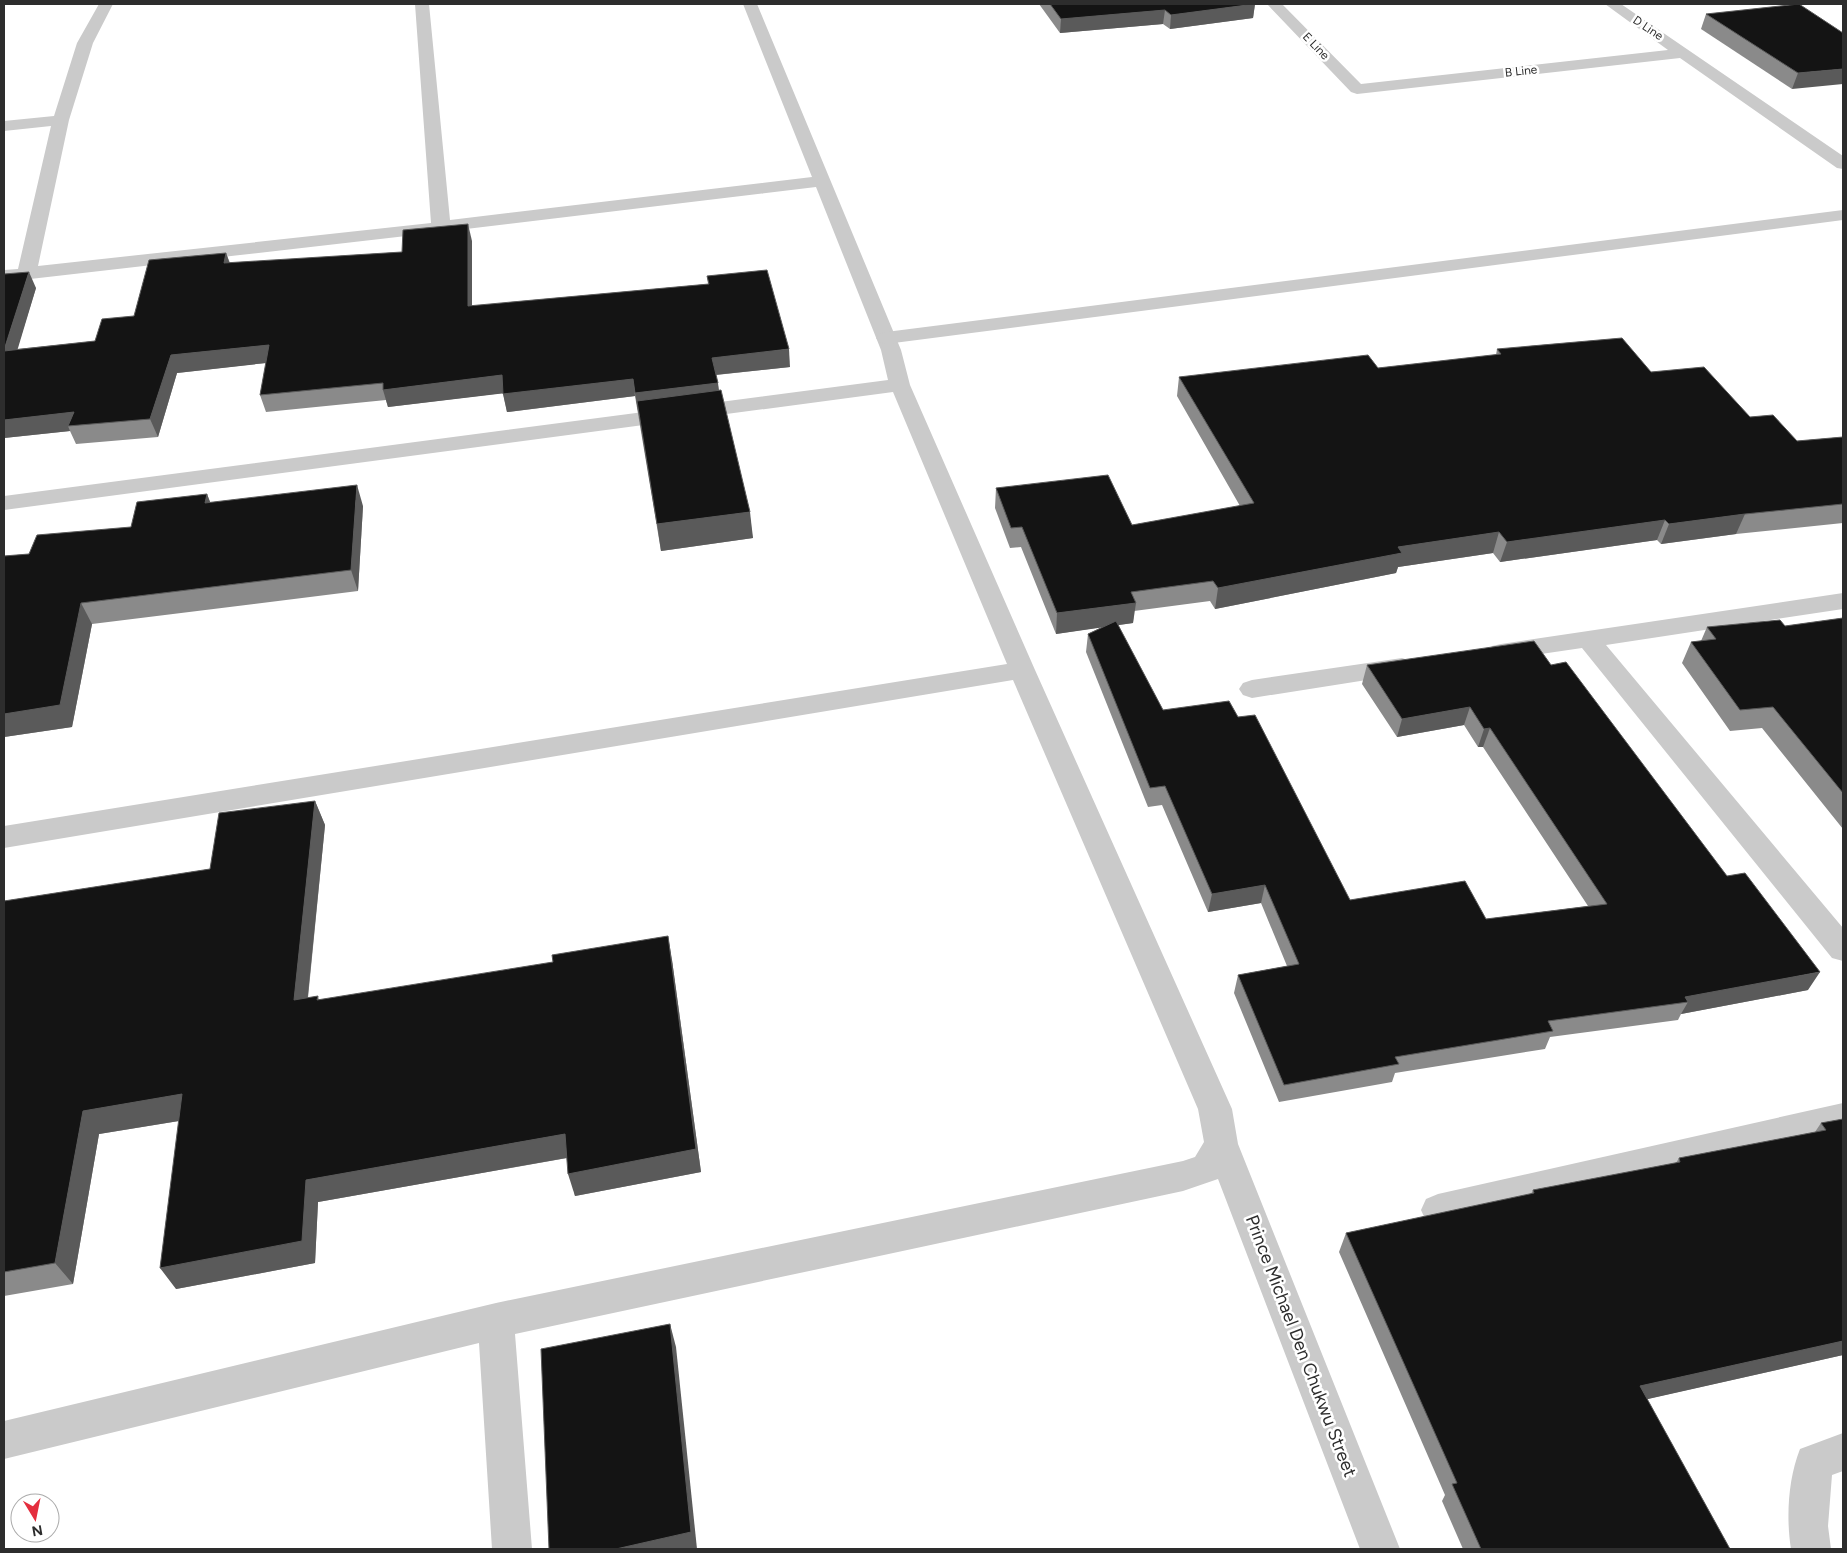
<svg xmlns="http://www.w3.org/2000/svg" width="1847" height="1553" font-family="Figtree,sans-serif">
<rect width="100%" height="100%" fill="#fff"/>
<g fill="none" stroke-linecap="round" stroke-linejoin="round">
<!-- minor -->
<g fill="#cacaca" fill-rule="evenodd">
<polygon points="99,4 113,4 93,43 69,120 38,266 431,223 415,4 429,4 450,220 812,177 743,4 757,4 901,350 910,385 1035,670 1232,1109 1238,1144 1400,1549 1360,1549 1218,1179 1183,1191 515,1334 532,1549 492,1549 479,1343 4,1459 4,1421 496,1303 1183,1161 1195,1157 1204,1142 1198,1109 1013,680 4,848 4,826 1007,664 893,392 4,510 4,496 888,380 881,350 816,187 441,232 4,282 4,270 18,269 51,126 4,131 4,121 54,116 77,43"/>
<polygon points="1267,4 1282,4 1361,84 1668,50 1605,4 1621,4 1843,156 1843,169 1837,168 1680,58 1357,94 1351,92"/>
<polygon points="1843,593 1843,609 1606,645 1843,928 1843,961 1832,958 1582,648 1501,660 1492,658 1488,652 1492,646 1501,644"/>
<polygon points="1402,658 1411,661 1415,667 1411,673 1252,698 1243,695 1239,689 1243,683 1252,680"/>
<polygon points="1843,1103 1843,1131 1438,1226 1426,1221 1421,1210 1426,1199 1438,1194"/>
<path d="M 1843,1433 L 1843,1471 L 1832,1475 L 1828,1526 L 1831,1549 L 1791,1549 C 1786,1518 1788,1479 1800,1449 Z"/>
</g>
<!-- tertiary -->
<polygon fill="#cacaca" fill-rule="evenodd" points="1843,210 1843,220 886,344 879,342 876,338 879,334 886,332"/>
</g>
<!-- wall -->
<g fill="#8a8a8a">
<polygon points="1039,4 1255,4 1253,18 1170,29 1163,24 1060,33"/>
<polygon points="1706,14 1843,33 1792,89 1701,29"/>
<polygon points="472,241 472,306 708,284 707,276 790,367 716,375 719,391 753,538 661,551 635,396 507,412 503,393 388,407 386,400 266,412 260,395 266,363 177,373 158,437 76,444 70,431 4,438 4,274 36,288 17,349 95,341 134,316 226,253 230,263 402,252"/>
<polygon points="1497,349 1651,372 1750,417 1797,441 1843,437 1843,523 1736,534 1661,544 1657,540 1500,562 1493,553 1398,567 1396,573 1215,609 1210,601 1134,611 1133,623 1118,625 1163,710 1238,717 1350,900 1486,919 1588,906 1483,747 1478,747 1464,725 1397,737 1362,684 1367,665 1551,665 1808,990 1681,1014 1678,1020 1550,1037 1545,1049 1395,1073 1392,1082 1279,1102 1234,993 1238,975 1287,966 1261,903 1208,912 1162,805 1148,807 1086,652 1088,634 1102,627 1056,634 1021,547 1010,548 995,508 996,488 1132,525 1240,506 1177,396 1179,377 1378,368 1496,355"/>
<polygon points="207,494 210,502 363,506 358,591 92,624 72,727 4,737 4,556 29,554 131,527"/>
<polygon points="1843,618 1843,829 1762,728 1730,731 1682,663 1691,642 1701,641 1707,627 1785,626"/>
<polygon points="315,801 325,825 308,998 318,996 319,1000 672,960 701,1172 575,1196 567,1158 318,1202 315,1263 176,1289 179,1121 99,1134 73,1284 4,1296 4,901 210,869"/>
<polygon points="1843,1119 1843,1355 1647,1399 1730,1549 1463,1549 1442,1501 1445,1495 1339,1252 1346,1233 1531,1194 1533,1190 1676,1163 1679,1158 1815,1132 1821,1123"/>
</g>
<!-- shaded-wall -->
<g fill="#5a5a5a">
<polygon points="1255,4 1253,18 1170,29 1171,15"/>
<polygon points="1165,10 1163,24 1060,33 1061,19"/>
<polygon points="1843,69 1843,84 1792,89 1798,73"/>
<polygon points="468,224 472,241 472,323 468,306"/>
<polygon points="226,253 232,270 224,263"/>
<polygon points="29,272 36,288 12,368 4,351"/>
<polygon points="269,345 275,362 177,373 158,437 150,419 171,355"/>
<polygon points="789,349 790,367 714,375 712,358"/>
<polygon points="502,375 506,393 388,407 383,390"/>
<polygon points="633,379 635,396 507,412 503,394"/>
<polygon points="718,383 720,400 638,411 635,393"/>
<polygon points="74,412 68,426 70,431 4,438 4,420"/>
<polygon points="357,485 363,506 358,591 351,570"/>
<polygon points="207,494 215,515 205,503"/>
<polygon points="750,512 753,538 661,551 657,524"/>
<polygon points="1745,514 1736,534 1661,544 1669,524"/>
<polygon points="1665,520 1657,540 1500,562 1507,542"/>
<polygon points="1499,532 1493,553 1398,567 1396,573 1215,609 1218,588 1398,547"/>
<polygon points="81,603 92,624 72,727 4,737 4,714"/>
<polygon points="1136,603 1133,623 1056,634 1057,613"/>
<polygon points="1470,707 1464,725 1397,737 1402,719"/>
<polygon points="1490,728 1483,747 1478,747 1484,729"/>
<polygon points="315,801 325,825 305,1024 294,1000"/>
<polygon points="1265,885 1261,903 1208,912 1212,894"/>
<polygon points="668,936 672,960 701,1172 575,1196 568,1174"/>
<polygon points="1820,972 1808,990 1681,1014 1688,1002 1685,997"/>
<polygon points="182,1094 197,1118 99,1134 73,1284 55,1263 83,1111"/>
<polygon points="565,1134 572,1157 318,1202 315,1263 176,1289 160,1268 306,1180"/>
<polygon points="670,1324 676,1347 697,1549 616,1549"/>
<polygon points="1843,1341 1843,1355 1626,1404 1640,1386"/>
</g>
<!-- building -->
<g fill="#141414" stroke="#5a5a5a">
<polygon points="1050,4 1255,4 1171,15 1165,10 1061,19"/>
<polygon points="1799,4 1843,33 1843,69 1798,73 1706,14"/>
<polygon points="468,224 468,306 709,284 707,276 767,270 789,349 712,358 718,383 635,393 633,379 503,394 502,375 383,390 383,383 260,395 269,345 171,355 150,419 68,426 74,412 4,420 4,351 95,341 102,319 134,316 149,260 226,253 224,263 402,252 403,230"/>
<polygon points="29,272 4,350 4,274"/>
<polygon points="1622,338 1651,372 1704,367 1750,417 1773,415 1797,441 1843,437 1843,504 1745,514 1669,524 1665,520 1507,542 1499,532 1398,547 1402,553 1218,588 1213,581 1131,592 1136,603 1057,613 1022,527 1011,528 996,488 1108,475 1132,525 1254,503 1179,377 1368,355 1378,368 1501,354 1497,349"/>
<polygon points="721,390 750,512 657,524 637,401"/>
<polygon points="357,485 351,570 81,603 60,705 4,714 4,556 29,554 37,535 131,527 137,502 207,494 205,503"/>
<polygon points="1843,618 1843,793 1773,707 1740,710 1691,642 1716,639 1707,627 1780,620 1785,626"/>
<polygon points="1116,621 1163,710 1229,701 1238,717 1255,715 1350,900 1465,881 1486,919 1607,904 1490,728 1484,729 1470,707 1402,719 1367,665 1534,641 1551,665 1566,662 1727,876 1745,873 1820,972 1685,997 1688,1002 1548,1021 1553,1031 1395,1057 1399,1064 1284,1085 1238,975 1299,964 1265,885 1212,894 1165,786 1150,788 1088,634"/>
<polygon points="315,801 294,1000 318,996 317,1000 553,962 552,955 668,936 696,1149 568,1174 565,1134 306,1180 302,1241 160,1268 182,1094 83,1111 55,1263 4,1272 4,901 210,869 219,813"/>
<polygon points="1843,1119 1843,1341 1640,1386 1730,1549 1481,1549 1452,1484 1457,1483 1346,1233 1534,1193 1533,1190 1680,1162 1679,1158 1826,1130 1821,1123"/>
<polygon points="670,1324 691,1532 616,1549 549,1549 541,1349"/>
</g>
<g text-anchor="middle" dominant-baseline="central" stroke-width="5" stroke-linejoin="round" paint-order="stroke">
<!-- far-street labels -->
<g font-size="12" fill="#2d2d2d" stroke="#fff">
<text transform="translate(1648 28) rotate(34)">D Line</text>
<text transform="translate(1316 46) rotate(46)">E Line</text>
<text transform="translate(1521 71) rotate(-6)">B Line</text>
</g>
<!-- near-street labels -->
<g font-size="18" fill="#2d2d2d" stroke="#fff">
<text transform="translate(1301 1346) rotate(69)">Prince Michael Den Chukwu Street</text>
</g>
</g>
<!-- border -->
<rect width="1847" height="1553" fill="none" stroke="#2d2d2d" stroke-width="10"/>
<!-- north arrow -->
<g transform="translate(35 1518) rotate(170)"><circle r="24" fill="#ffffff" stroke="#ababab"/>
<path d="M0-4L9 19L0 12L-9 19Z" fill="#e42e3e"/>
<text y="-8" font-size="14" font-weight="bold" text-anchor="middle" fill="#2d2d2d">N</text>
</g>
</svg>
